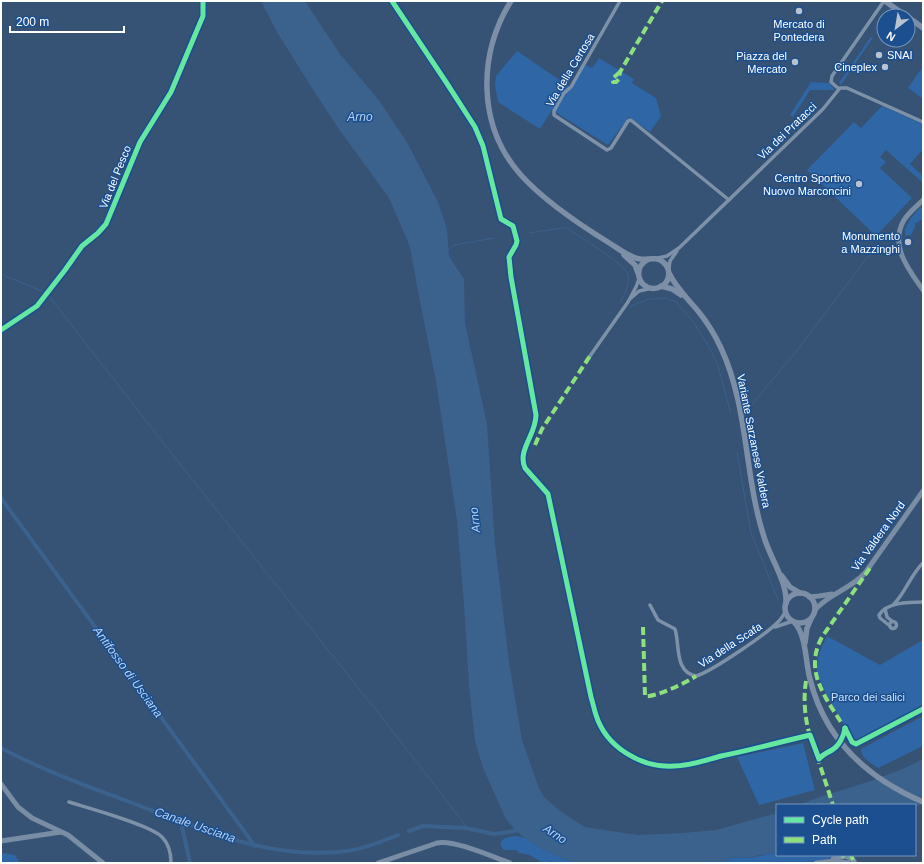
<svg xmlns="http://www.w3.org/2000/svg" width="924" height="864" font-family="Helvetica,sans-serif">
<rect width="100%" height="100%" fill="#365274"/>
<!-- green -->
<g fill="#2f66a5">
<polygon points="874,36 841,85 839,83 870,38"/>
<polygon points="517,51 570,87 584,64 592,68 599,58 634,79 632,83 656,98 661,116 650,132 629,117 608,145 552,110 540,129 498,102 495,85 496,76"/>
<polygon points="921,69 923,71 923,99 908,88"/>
<polygon points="811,82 829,83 835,90 810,90 793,117 790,115"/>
<polygon points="882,106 923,124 923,149 910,164 923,176 923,183 886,150 880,157 886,162 880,168 912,198 876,236 807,170 854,122 861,128"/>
<path d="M 923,205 L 923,219 L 914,224 L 916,225 L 911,235 L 905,235 C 905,222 914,214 923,205 Z"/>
<path d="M 827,636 L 880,665 L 923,640 L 923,707 L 856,742 C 846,728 817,684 817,668 C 817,656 822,646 827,636 Z"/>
<path d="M 923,716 L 923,746 L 878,768 C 871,763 861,758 861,749 Z"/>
<polygon points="803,743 815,790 759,805 737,757"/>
<path d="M 516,836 L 525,838 L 546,851 L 575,863 L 555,863 L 550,861 L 549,863 L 544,862 L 541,862 L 530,855 L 519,853 L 517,850 L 504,850 L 502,848 L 500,843 C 504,837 509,837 516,836 Z"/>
<polygon points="777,852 777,855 840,855 827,859 801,863 702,863 714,861 722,863 731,858 740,857 750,858"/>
<polygon points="3,853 15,855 20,863 1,863 1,856"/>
</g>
<!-- water -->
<g fill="#3b618d">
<polygon points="261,1 305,1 340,54 378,99 408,144 438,202 447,229 449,256 464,279 465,323 487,424 495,544 509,662 522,740 539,788 544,797 560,811 585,827 638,835 682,833 716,830 777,813 777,852 760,855 750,858 740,857 731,858 722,863 714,861 702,863 575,863 546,851 526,839 516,831 506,819 483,768 475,741 469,686 464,605 457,521 436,381 419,297 410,247 389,198 338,128 312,88 278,34"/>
<path d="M 923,759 L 923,804 L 915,807 L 915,805 L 798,805 C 839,789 884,780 923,759 Z"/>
</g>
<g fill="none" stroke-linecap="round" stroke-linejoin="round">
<!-- stream -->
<g stroke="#3b618d" stroke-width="1">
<path d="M 529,233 L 561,228 L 567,228 C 578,236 625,264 628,274 C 630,281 625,294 621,301 L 622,302"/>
<polyline points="448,250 454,245 494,238"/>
<polyline points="1,274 46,293"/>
<polyline points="48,295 172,454 387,724 463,822 466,828"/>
<polyline points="629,307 649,299 665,298 676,302 691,319 708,345 717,363 731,413"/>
<polyline points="749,408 795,353 870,254"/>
<polyline points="737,452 751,533 778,599"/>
</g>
<!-- canal -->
<g stroke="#3b618d" stroke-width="4">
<polyline points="1,498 255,846"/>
<path d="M 1,748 C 44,771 90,787 135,804 C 201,829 265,858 337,852 C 358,851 378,843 398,835"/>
<polyline points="181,822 190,863"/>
<polyline points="409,831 423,826 466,828 494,834 516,831 519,827"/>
</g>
<!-- street -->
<g stroke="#7d92a8" stroke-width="3.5">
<polyline points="620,1 584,64 571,87 564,93 554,111 554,115 607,150 611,148 628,121 630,120 632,121 729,200"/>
<polyline points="839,89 831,82 832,76 884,1"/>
<polyline points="658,258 667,256 679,248 823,109 840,88 847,88 923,122"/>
<polyline points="669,268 670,261 677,251"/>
<polyline points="631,298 639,291 648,289"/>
<polyline points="1,330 37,306 65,270 82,246 98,233 106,224 140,142 171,92 203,16 203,1"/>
<polyline points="590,356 628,302 636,287 639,279"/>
<path d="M 894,604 C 906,592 911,574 923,563"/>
<path d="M 650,605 L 658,620 L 675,629 C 680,644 674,672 696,676 C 711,672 768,633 779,621 C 782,618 784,614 786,611"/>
<polyline points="885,609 887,617 892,621"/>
<circle cx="893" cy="625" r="3.5"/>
<path d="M 890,626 L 880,618 L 879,615 C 887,602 909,602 923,602"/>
<polyline points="775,627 793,621"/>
<path d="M 69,802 C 88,808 151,825 162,837 C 169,844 171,853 171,863"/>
</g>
<!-- secondary -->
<g stroke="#798da4" stroke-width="5">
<path d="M 923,200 C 917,206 909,212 904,220 C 889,246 909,270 923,290"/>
<polyline points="809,597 819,596 832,594"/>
<path d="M 815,610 C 828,594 851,589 865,573 L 923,491"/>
<polyline points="1,784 18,807 32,818 68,835 103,863"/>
<polyline points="1,841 61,832"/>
<polyline points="833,859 846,856 853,860 855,863"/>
<path d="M 378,863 L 437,843 C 453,839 493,857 510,863"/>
<polyline points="816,863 834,861 848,863"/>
</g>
<!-- primary -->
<g stroke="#7d8ea7" stroke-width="5.5">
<path d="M 511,1 C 478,54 477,125 520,174 C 543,200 580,225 611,244 C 619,249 630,258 640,259 C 648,260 656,256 663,262 C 672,269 670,283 660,287 C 641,295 629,268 649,259"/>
<polyline points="885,1 906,16"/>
<polyline points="908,17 923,28"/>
<polyline points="624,255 635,265 638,273"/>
<path d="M 669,273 C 676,288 688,299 698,311 C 707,322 715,335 721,348 C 749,408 744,478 765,540 C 772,561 787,582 786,603"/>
<polyline points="661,286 672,289 681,295"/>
<polyline points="782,576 790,587 800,593"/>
<circle cx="800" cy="608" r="15"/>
<path d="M 794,622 C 807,636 805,661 810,679 C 825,740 867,778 923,802"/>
<polyline points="805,643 807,628 811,619"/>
</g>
<!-- quiet -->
<g stroke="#8de07e" stroke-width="4" stroke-dasharray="8 4" stroke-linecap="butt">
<polyline points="620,72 613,78 613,82 616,82 619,79 620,72 662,1"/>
<polyline points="535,445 542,429 590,356"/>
<path d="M 643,627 L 645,696 C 654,698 688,682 696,676"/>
<path d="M 806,681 C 803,700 805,721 811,739"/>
<path d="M 847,732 C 829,701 802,674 822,637 L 872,565"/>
<polyline points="817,756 833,805"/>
<polyline points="851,855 853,860"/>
<polyline points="841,856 845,855"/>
</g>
<!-- cycleway casing -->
<g stroke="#1b4f8f" stroke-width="8">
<g id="cycleway">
<path d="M 392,1 L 446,82 L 475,127 L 483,146 L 501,219 L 513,226 L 517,241 L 516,245 L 509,257 L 511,277 L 536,415 C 536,435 517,450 525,468 L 548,494 L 591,697 C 593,703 594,709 596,715 C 606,747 641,768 674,766 C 690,766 706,760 721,756 C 751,750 780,742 810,735 L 819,759 C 822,755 827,753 832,750 C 839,746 844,736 845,728"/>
<polyline points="1,330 37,306 65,270 82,246 98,233 106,224 140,142 171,92 203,16 203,1"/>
<polyline points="845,728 852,742 856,744 923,709"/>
</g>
</g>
<!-- cycleway -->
<use href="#cycleway" stroke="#66e7a1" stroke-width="5"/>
</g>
<!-- markers -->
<g fill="#b9c2ce" stroke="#1b4f8f" stroke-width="1.5">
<circle cx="799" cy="11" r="4"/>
<circle cx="879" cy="55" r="4"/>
<circle cx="795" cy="62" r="4"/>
<circle cx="885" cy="67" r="4"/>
<circle cx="859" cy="184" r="4"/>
<circle cx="908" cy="242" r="4"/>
</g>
<g text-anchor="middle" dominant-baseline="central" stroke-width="3" stroke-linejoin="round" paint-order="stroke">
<!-- poi labels -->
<g font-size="11" fill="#fff" stroke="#1b4f8f" text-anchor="end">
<text x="799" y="24" text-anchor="middle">Mercato di<tspan x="799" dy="13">Pontedera</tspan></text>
<text x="887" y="55" text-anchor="start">SNAI</text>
<text x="787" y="56">Piazza del<tspan x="787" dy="13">Mercato</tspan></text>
<text x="877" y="67">Cineplex</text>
<text x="851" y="178">Centro Sportivo<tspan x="851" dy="13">Nuovo Marconcini</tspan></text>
<text x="900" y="236">Monumento<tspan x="900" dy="13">a Mazzinghi</tspan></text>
</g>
<!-- street labels -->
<g font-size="11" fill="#fff" stroke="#1b4f8f">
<text transform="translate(570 70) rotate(-59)">Via della Certosa</text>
<text transform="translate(787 131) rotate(-44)">Via dei Pratacci</text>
<text transform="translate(115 177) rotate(-68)">Via del Pesco</text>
<text transform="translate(754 441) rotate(79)">Variante Sarzanese Valdera</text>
<text transform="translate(878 536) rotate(-54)">Via Valdera Nord</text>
<text transform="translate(730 645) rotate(-33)">Via della Scafa</text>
</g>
<!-- park labels -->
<g font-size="11" fill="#cfe3fa" stroke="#1b4f8f">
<text x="868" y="697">Parco dei salici</text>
</g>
<!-- water labels -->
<g font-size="12" font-style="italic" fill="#b5d3f5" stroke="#1b4f8f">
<text x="360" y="117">Arno</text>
<text transform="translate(475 520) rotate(-96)">Arno</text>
<text transform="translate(128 672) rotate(54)">Antifosso di Usciana</text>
<text transform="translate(195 825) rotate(19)">Canale Usciana</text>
<text transform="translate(555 834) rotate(33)">Arno</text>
</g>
</g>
<!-- border -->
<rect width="924" height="864" fill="none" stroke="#ffffff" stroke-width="4"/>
<!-- legend -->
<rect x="776" y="804" width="140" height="52" fill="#1b4f8f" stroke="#7695bc"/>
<rect x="784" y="817" width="20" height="6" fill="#66e7a1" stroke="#7695bc"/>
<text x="812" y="824" font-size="12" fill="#ffffff">Cycle path</text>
<rect x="784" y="837" width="20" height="6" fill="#8de07e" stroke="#7695bc"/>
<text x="812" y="844" font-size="12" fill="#ffffff">Path</text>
<!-- north arrow -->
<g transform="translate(896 28) rotate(211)"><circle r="19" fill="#1b4f8f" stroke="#7695bc"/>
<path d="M0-3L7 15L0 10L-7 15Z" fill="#b9c2ce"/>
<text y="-6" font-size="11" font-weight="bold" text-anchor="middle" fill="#ffffff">N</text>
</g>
<!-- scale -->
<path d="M10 26v6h114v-6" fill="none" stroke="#ffffff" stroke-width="2"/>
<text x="16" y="26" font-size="12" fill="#ffffff" stroke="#1b4f8f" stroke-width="3" paint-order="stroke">200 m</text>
</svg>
